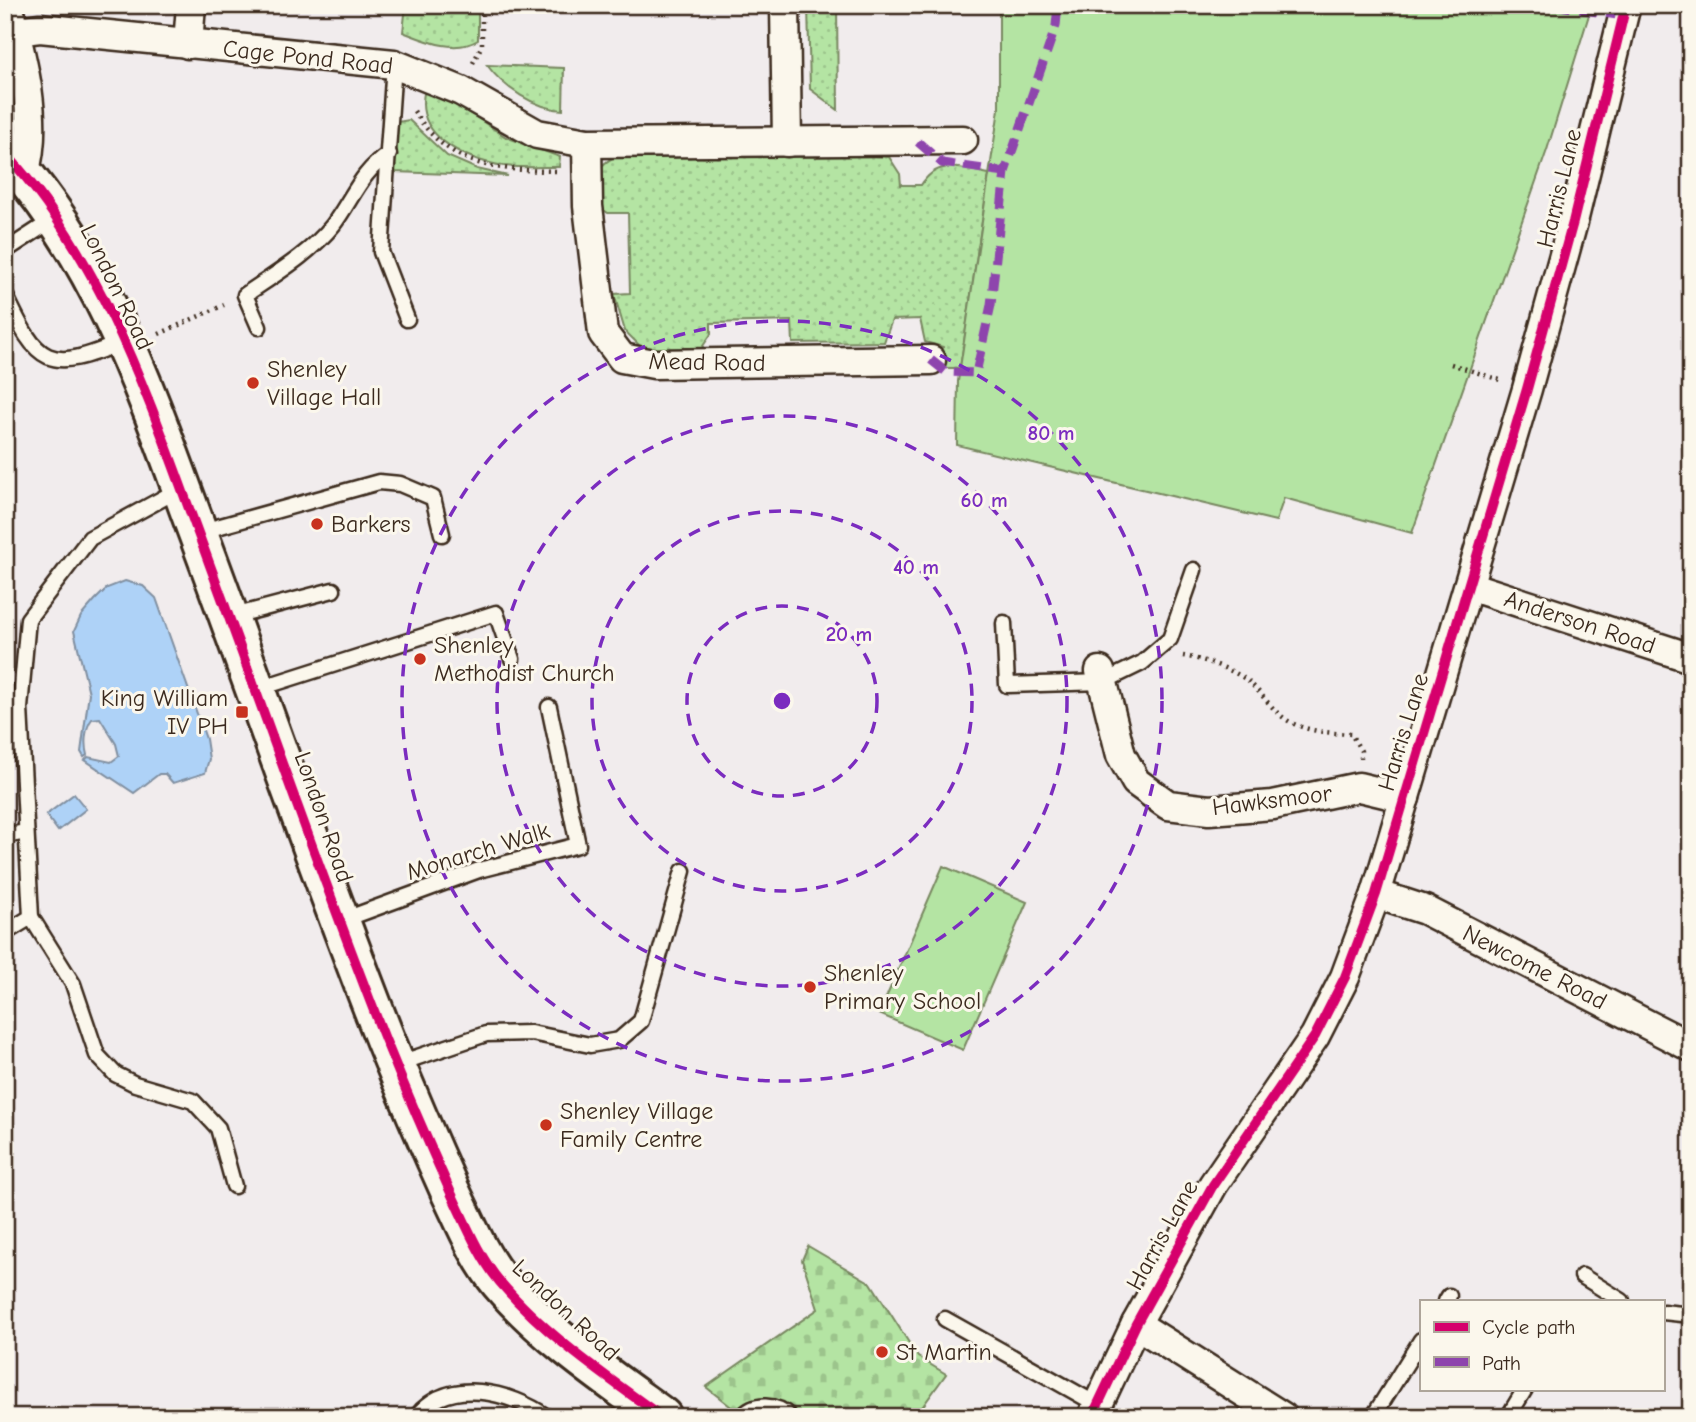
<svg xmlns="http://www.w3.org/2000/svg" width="1696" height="1422" font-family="'Comic Neue',sans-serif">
<defs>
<pattern id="grass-dots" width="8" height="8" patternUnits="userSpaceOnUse" patternTransform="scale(1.75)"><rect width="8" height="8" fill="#b4e4a3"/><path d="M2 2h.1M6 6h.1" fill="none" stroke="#9cc48c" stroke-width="1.8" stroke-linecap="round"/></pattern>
<pattern id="cemetery-stones" width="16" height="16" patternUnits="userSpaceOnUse" patternTransform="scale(1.75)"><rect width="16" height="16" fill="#b4e4a3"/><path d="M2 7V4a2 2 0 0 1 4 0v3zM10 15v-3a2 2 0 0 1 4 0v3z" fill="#9cc48c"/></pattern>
</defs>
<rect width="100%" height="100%" fill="#f1eced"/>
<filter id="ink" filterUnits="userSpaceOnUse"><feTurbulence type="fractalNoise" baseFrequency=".0143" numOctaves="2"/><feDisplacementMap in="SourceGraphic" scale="14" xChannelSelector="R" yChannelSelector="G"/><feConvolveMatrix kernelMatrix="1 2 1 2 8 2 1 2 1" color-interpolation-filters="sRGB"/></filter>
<g filter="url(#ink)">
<!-- grass -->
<g fill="url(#grass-dots)" stroke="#788760" stroke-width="2">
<path d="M 406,5 L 478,5 L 478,40 C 455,54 426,41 403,32 Z"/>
<polygon points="808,5 837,5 838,110 810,89"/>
<path d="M 487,65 L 564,68 L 563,110 C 534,108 504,88 487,65 Z"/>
<path d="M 425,89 L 437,91 L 506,137 L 560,157 L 559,167 C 541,167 522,168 504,166 C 466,160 412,136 425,89 Z"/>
<polygon points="409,120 447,156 477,169 508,176 394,172 397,122"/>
<path d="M 625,154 L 845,154 L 889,157 L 900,174 L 901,185 L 921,185 C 939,157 961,169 989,174 L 960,368 L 944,368 L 943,347 L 925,342 L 920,319 L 892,320 L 884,342 L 793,343 L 792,321 L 711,323 L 711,334 L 701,349 L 646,352 L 625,331 L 614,294 L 630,293 L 628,213 L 608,213 L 601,208 C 598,179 591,162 625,154 Z"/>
</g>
<!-- cemetery -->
<polygon fill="url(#cemetery-stones)" stroke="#788760" stroke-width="2" points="808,1246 871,1283 918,1357 946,1374 915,1417 744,1417 706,1387 818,1309 802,1260"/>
<!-- green -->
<g fill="#b4e4a3" stroke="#788760" stroke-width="2">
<polygon points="999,5 1592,5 1547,150 1412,533 1284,498 1276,521 957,445 958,381 999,109"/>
<polygon points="943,866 1027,902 963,1050 879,1014"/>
</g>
<!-- water -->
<g fill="#aed2f7" stroke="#808fa0" stroke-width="2">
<path d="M 125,581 L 143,586 L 156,598 L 206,739 L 209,759 L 205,773 L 173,783 L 165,774 L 159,774 L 134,793 L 85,760 L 88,757 L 111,762 L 119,756 L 116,744 L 100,718 L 92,719 C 85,728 84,744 87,755 L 84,757 L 81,752 L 89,693 L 74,631 L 81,616 L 95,600 L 107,588 Z"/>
<polygon points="74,794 86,809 58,831 46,815"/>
</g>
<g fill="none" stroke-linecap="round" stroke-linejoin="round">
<!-- service casing -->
<g stroke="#3b2a1e" stroke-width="19">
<g id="service">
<polyline points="394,64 381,252 407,319"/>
<polyline points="5,255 8,249 54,219"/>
<path d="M 5,294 C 38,365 48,373 122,342"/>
<path d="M 259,327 L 245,295 C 274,275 311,253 333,225 C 352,200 361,171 389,154"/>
<polyline points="199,532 379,482 400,484 433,498 442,534"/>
<polyline points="230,617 333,590"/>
<polyline points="1004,623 1007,685 1103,682 1142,663 1170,639 1194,570"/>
<polyline points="257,689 496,613 512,659"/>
<polyline points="5,836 26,832"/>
<polyline points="31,917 73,984 97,1055 115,1074 135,1084 193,1101 218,1128 234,1186"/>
<polyline points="340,921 479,870 578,845 549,707"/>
<polyline points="5,933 31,917 20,708 28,619 90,538 180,489"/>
<polyline points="397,1064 486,1034 531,1033 590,1045 619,1040 641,1021 683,871"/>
<polyline points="1582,1276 1622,1301"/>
<polyline points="1446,1301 1449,1296"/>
<polyline points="1663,1312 1691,1315"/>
<polyline points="945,1319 1098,1405"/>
<path d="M 416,1417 C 448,1375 511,1392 547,1417"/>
<path d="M 742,1417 C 754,1402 777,1404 790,1417"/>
<polyline points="1373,1417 1421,1340"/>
<polyline points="1508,1417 1525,1389"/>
</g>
</g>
<!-- minor casing -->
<g stroke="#3b2a1e" stroke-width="33">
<g id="minor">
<path d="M 8,5 C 22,57 40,121 24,174"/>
<polyline points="785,5 787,142"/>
<polyline points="15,31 40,28 394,64 461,91 537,134 587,143 963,140"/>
<polyline points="188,44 191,5"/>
<polyline points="587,143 588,206 603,333 622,358 654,364 931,360"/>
<polyline points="1469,586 1691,658"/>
<polyline points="1100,671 1121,755 1136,782 1168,805 1209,810 1273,805 1359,787 1405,798"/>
<polyline points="1376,894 1425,910 1691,1047"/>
<polyline points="1136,1324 1283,1417"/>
<polyline points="1092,1417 1136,1324 1213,1185 1315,1036 1345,977 1376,894 1527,389 1573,222 1626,5"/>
</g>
</g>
<!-- secondary casing -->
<g stroke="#3b2a1e" stroke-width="44">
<path id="secondary" d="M 5,153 C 103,259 149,400 198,533 C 261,702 319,872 385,1039 C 406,1091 428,1142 451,1193 C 465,1222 479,1257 500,1282 C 545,1335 607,1377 662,1417"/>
</g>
<!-- path -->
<g stroke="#3b2a1e" stroke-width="4.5" stroke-dasharray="2 5" stroke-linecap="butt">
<polyline points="473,63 482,45 482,5"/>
<path d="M 414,111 C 450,169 497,170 558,171"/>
<polyline points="159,334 224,305"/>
<polyline points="1451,364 1500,380"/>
<path d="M 1183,656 C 1202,659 1234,669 1249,682 C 1264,695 1274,714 1292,723 C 1311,732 1330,733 1351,734 L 1361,751 L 1361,758"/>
</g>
<!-- service -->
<use href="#service" stroke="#fbf7ec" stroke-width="14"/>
<!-- minor -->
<use href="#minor" stroke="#fbf7ec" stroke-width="28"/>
<!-- secondary -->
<use href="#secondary" stroke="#fbf7ec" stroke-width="38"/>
<!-- quiet -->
<g stroke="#8e44ad" stroke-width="9" stroke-dasharray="18 9" stroke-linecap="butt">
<polyline points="1553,5 1623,16"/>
<polyline points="918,142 942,163 1005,172"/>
<polyline points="931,360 946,372 976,373 991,305 1005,172 1056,26 1058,5"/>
</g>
<!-- cycleway casing -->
<g stroke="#fbf7ec" stroke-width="15">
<g id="cycleway">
<path d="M 5,153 C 103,259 149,400 198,533 C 261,702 319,872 385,1039 C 406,1091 428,1142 451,1193 C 465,1222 479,1257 500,1282 C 545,1335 607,1377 662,1417"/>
<polyline points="1092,1417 1136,1324 1213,1185 1315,1036 1345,977 1376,894 1527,389 1573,222 1626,5"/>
</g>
</g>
<!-- cycleway -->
<use href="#cycleway" stroke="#d6006c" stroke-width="10"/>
</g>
</g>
<!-- distance rings -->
<g fill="none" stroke="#7b2cbf" stroke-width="3.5" stroke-dasharray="12 9">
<circle cx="782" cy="701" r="95"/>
<circle cx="782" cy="701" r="190"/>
<circle cx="782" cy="701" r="285"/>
<circle cx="782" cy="701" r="380"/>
</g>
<!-- markers -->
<g fill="#c8321e" stroke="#fbf7ec" stroke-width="2.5">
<circle cx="253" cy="383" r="7"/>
<circle cx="317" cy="524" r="7"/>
<circle cx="420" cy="659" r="7"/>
<rect x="235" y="705" width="14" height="14" rx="3.5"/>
<circle cx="810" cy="987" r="7"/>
<circle cx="546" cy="1125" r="7"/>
<circle cx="882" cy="1352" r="7"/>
</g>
<g text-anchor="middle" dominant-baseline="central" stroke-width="6" stroke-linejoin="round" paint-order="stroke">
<!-- street labels -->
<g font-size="24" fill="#3b2a1e" stroke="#fbf7ec">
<text transform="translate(308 57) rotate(6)">Cage Pond Road</text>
<text transform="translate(1559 188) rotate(-76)">Harris Lane</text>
<text transform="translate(117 287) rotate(64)">London Road</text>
<text transform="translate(707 362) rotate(1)">Mead Road</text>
<text transform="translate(1580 622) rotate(18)">Anderson Road</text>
<text transform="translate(1403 732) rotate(-73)">Harris Lane</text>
<text transform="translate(1272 800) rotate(-7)">Hawksmoor</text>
<text transform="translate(324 817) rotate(71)">London Road</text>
<text transform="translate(478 851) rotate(-17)">Monarch Walk</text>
<text transform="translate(1535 967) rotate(27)">Newcome Road</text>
<text transform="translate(1162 1235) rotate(-61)">Harris Lane</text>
<text transform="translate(566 1310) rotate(43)">London Road</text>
</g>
<!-- poi labels -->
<g font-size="24" fill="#3b2a1e" stroke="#fbf7ec" text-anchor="start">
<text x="267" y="369">Shenley<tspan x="267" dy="28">Village Hall</tspan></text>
<text x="331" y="524">Barkers</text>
<text x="434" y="645">Shenley<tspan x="434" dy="28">Methodist Church</tspan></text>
<text x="228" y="698" text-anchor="end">King William<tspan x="228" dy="28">IV PH</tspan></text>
<text x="824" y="973">Shenley<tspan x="824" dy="28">Primary School</tspan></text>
<text x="560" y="1111">Shenley Village<tspan x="560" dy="28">Family Centre</tspan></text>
<text x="896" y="1352">St Martin</text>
</g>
</g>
<circle cx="782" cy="701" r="10" fill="#7b2cbf" stroke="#fbf7ec" stroke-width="3.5"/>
<g font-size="21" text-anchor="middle" font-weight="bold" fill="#7b2cbf" stroke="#fbf7ec" stroke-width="6" stroke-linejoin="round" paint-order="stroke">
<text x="1051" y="440">80 m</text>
<text x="984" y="507">60 m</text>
<text x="916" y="574">40 m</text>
<text x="849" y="641">20 m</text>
</g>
<!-- margin -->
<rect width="1696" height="1422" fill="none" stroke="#fbf7ec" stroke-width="28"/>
<rect x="14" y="14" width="1668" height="1394" fill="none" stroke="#3b2a1e" stroke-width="2.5" filter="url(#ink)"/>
<!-- legend -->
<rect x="1420" y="1300" width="245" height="91" fill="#fbf7ec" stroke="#aea59a" stroke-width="2"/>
<rect x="1434" y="1322" width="35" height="10" fill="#d6006c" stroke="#aea59a" stroke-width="2"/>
<text x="1482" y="1334" font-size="21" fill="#3b2a1e">Cycle path</text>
<rect x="1434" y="1357" width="35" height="10" fill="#8e44ad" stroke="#aea59a" stroke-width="2"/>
<text x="1482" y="1370" font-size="21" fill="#3b2a1e">Path</text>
</svg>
